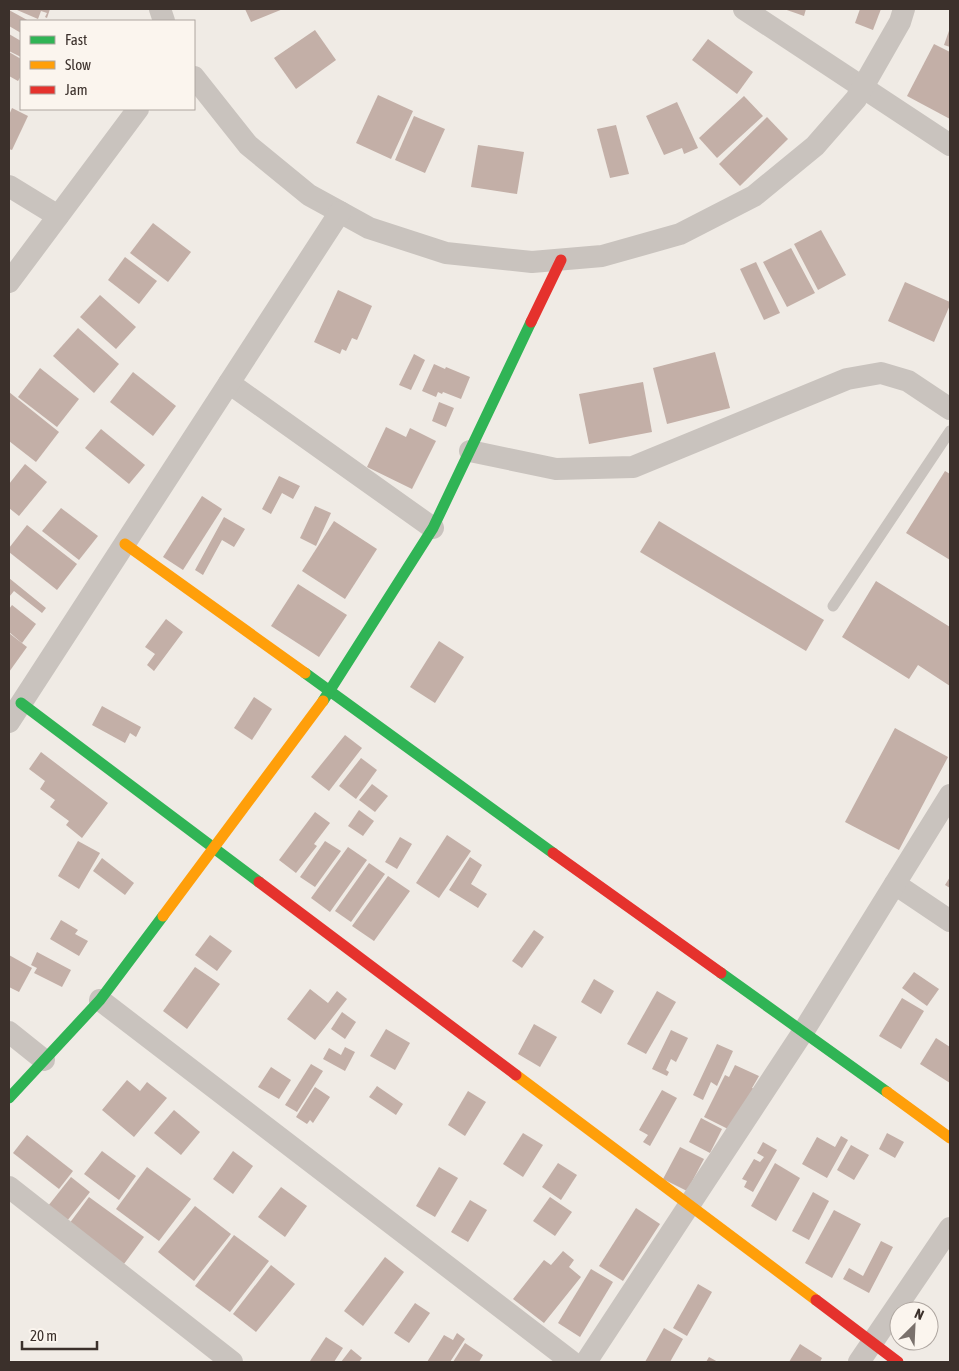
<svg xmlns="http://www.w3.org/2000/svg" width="959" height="1371" font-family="'Asap Condensed',sans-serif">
<rect width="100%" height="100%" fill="#f0ebe5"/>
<!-- building -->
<g fill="#c3afa7">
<polygon points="18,9 50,9 47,18 45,17 47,13 41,11 38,19 17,10"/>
<polygon points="245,9 283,9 251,22"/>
<polygon points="784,9 806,9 804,16"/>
<polygon points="860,9 881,9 873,30 855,23"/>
<polygon points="9,10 29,21 21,21 21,33 9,26"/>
<polygon points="950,28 950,47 944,45"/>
<polygon points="315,30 336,60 296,89 274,58"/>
<polygon points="9,34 21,41 21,57 9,51"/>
<polygon points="708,39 753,72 737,94 692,60"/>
<polygon points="934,44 950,52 950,119 907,96"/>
<polygon points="9,52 21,59 21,76 18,81 9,76"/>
<polygon points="378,95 413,111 391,159 356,143"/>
<polygon points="744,96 763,116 717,158 699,138"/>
<polygon points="677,102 698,148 684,154 682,148 664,155 646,116"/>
<polygon points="12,108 28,116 12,150 9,149 9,115"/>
<polygon points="414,116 445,129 425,173 395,160"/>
<polygon points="767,117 788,139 740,186 719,164"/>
<polygon points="616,125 629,174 610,178 597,129"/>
<polygon points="478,145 524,152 517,194 471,187"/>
<polygon points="153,223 191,252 168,282 130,253"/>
<polygon points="821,230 846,275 818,290 794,244"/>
<polygon points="791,248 815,293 787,307 763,262"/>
<polygon points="125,257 157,281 139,304 108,280"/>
<polygon points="756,262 780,313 764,320 740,269"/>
<polygon points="905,282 950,302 950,305 934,342 888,321"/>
<polygon points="338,290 372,306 357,340 352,338 346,351 342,349 340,354 314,342"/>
<polygon points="100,295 136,327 116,349 80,317"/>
<polygon points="78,328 119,364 94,393 53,356"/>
<polygon points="715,352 730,408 667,424 653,368"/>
<polygon points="414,354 425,360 411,390 399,385"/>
<polygon points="434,364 445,369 446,367 470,377 461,399 443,392 442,394 438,392 436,397 422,391"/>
<polygon points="40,368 79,399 57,427 18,397"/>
<polygon points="133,372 176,406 153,436 110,402"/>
<polygon points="643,382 652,432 589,444 579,394"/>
<polygon points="9,392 59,432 36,462 9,441"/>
<polygon points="439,402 454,408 446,427 432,421"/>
<polygon points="386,427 406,437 410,428 436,441 412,489 367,467"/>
<polygon points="101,429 145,465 129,484 85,448"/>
<polygon points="25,464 47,482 19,516 9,508 9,484"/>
<polygon points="945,471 950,474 950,560 906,533"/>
<polygon points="279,476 300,486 293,499 282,493 271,514 262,509"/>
<polygon points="202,496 222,509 183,570 163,557"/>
<polygon points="315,506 331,513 316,546 300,538"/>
<polygon points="61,508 98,536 79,560 42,531"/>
<polygon points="224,517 245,529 234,547 222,540 203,575 195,570"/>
<polygon points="334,521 377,549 345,599 302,571"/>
<polygon points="659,521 824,620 806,651 640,552"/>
<polygon points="27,525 77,564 57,590 9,552 9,548"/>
<polygon points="9,578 46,608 42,613 14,591 9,597"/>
<polygon points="876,581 950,627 950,686 918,665 909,679 842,637"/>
<polygon points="298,584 347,615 319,657 271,626"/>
<polygon points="12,605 36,624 22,643 9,632 9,609"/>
<polygon points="166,619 183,632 154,671 147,665 155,654 145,647"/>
<polygon points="9,633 27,647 9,672"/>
<polygon points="439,641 464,657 435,703 410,687"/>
<polygon points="254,697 272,709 252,740 234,728"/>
<polygon points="102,706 141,727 136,737 130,733 125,743 92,725"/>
<polygon points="895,728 948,757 899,850 845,822"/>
<polygon points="345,735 362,748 329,791 311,777"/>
<polygon points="41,752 108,803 82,838 66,825 69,821 50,807 55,800 40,789 45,781 29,769"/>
<polygon points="361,758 377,770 356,799 339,786"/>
<polygon points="372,784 388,796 375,812 359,800"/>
<polygon points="359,810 374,821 363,836 348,826"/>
<polygon points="315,812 330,823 314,844 317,846 296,873 279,860"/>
<polygon points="447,835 471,851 439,898 416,883"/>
<polygon points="400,837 412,844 397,869 385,862"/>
<polygon points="78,841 100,853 79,889 58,876"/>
<polygon points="325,841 341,851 315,887 300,877"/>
<polygon points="348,847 367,860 330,912 311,898"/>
<polygon points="470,857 482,865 471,884 487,894 478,908 449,890"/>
<polygon points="102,858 134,883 125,895 93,871"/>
<polygon points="369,863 385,874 351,922 335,911"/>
<polygon points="388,876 410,891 374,941 352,926"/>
<polygon points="950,877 950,888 945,885"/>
<polygon points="61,920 78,930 75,934 88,941 79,956 50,939"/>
<polygon points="534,930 544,937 522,968 512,961"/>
<polygon points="210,935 232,951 217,971 195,955"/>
<polygon points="37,952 71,970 62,987 34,973 37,968 31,965"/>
<polygon points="9,955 32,968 19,992 9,987"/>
<polygon points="195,967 220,984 187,1029 163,1011"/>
<polygon points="914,972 939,989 927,1006 902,988"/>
<polygon points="594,979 614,991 601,1014 581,1002"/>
<polygon points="310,989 328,1003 337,991 347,999 315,1040 287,1019"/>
<polygon points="657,991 676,1002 646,1054 627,1044"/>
<polygon points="902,998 924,1011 901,1049 879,1036"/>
<polygon points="342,1012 356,1022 345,1039 331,1029"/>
<polygon points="534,1024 557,1037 540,1067 518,1054"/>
<polygon points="386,1029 410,1043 395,1070 370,1056"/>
<polygon points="671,1030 688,1038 676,1062 671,1059 666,1070 669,1072 667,1076 652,1069"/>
<polygon points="936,1038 950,1047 950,1083 920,1064"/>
<polygon points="717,1044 733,1051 717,1086 711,1082 703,1100 693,1095"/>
<polygon points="345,1047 355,1052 345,1071 323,1059 329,1048 341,1055"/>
<polygon points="311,1064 323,1071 297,1112 285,1105"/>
<polygon points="735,1065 759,1076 752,1088 755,1089 734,1132 704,1117 725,1075 729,1077"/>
<polygon points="271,1067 291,1080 279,1099 258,1087"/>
<polygon points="127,1080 140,1091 147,1082 167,1098 134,1137 102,1110"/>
<polygon points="377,1086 403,1104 396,1115 369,1097"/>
<polygon points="315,1087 330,1097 313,1123 310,1120 307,1124 296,1117"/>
<polygon points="662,1090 677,1098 650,1146 643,1142 648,1135 639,1130"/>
<polygon points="468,1091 486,1102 465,1136 448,1125"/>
<polygon points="174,1110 200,1132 181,1155 154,1133"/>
<polygon points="701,1118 722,1129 710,1153 689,1142"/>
<polygon points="523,1133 543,1145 523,1177 503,1164"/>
<polygon points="887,1133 904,1142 895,1158 879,1149"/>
<polygon points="27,1135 73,1171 59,1189 13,1153"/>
<polygon points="841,1136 848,1140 827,1178 802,1164 817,1137 835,1147"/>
<polygon points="763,1142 777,1150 753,1192 744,1187 747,1181 742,1179 754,1159 760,1162 764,1157 757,1153"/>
<polygon points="851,1145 869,1155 854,1180 837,1170"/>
<polygon points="680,1147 704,1159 687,1191 663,1179"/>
<polygon points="102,1151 136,1176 119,1200 84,1174"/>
<polygon points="233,1151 253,1166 233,1194 213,1179"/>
<polygon points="558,1163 577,1175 561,1200 542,1187"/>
<polygon points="775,1163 800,1178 776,1221 751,1206"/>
<polygon points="147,1167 191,1199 159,1241 116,1209"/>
<polygon points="439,1167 458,1178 435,1217 416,1206"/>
<polygon points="71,1177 90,1192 67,1221 48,1206"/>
<polygon points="281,1187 307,1206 285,1237 258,1217"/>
<polygon points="813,1192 829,1201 809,1240 792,1231"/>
<polygon points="89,1197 144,1237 121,1268 66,1228"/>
<polygon points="550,1197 572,1212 555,1236 533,1221"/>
<polygon points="470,1200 487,1210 468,1242 451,1232"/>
<polygon points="195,1206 231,1234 194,1281 158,1252"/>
<polygon points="636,1208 660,1224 623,1281 599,1266"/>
<polygon points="834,1210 861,1224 832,1278 805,1263"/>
<polygon points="234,1235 269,1261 230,1312 195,1286"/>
<polygon points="881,1241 893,1247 869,1293 843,1279 849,1268 863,1276"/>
<polygon points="563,1251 574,1260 569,1267 581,1277 544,1323 513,1299 544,1260 551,1265"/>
<polygon points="385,1257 404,1272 363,1326 344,1311"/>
<polygon points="271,1265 295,1284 256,1332 233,1314"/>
<polygon points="591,1269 613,1282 580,1337 558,1323"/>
<polygon points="698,1284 712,1292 687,1336 673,1328"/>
<polygon points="415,1303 430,1313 409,1343 394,1333"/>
<polygon points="664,1328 683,1339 670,1362 645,1362"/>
<polygon points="457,1333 465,1339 450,1362 427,1362 444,1335 453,1340"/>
<polygon points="326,1337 343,1348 334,1362 313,1362 310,1361"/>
<polygon points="465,1343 483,1355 479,1362 453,1362"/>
<polygon points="800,1344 822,1358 820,1362 789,1362"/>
<polygon points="351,1349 362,1358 359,1362 341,1362"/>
<polygon points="709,1357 718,1362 706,1362"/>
</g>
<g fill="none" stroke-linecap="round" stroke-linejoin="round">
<!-- lane -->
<polyline stroke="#c9c3be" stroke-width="11" points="833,606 950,431"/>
<!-- street -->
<g stroke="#c9c3be" stroke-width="22">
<polyline points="160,9 164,21"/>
<polyline points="744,9 950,145"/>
<polyline points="194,77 248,145 309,195 340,212 369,228 446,253 532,262 602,256 680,234 754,196 815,146 856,99 900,22 904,9"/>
<polyline points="9,186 58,216"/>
<polyline points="9,282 138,109"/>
<polyline points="229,383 433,528"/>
<polyline points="470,451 556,469 633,467 847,379 881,373 908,381 950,409"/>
<polyline points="9,722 340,212"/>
<polyline points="895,884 950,921"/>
<polyline points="100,1000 572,1362"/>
<polyline points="9,1032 44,1060"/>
<polyline points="9,1187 232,1362"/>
<polyline points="586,1362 803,1032 950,795"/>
<polyline points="859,1362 950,1228"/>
</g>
<!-- fast -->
<g stroke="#30b455" stroke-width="11">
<polyline points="305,673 553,853"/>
<polyline points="323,701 433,528 531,322"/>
<polyline points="21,703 259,882"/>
<polyline points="721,973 887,1092"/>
<polyline points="9,1098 100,1000 163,916"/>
</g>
<!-- slow -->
<g stroke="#ff9f0a" stroke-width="11">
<polyline points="125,544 305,673"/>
<polyline points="163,916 323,701"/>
<polyline points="516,1075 816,1300"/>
<polyline points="887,1092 950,1138"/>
</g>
<!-- jam -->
<g stroke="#e5322d" stroke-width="11">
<polyline points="531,322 561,260"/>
<polyline points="553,853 721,973"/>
<polyline points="259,882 516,1075"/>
<polyline points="816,1300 898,1362"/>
</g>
</g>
<!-- border -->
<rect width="959" height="1371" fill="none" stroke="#3b302b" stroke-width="20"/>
<!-- legend -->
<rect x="20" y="20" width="175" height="90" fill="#fbf5ee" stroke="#aea6a0"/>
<rect x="30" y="36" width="25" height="8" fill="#30b455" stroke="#aea6a0"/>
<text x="65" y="45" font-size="15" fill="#3b302b">Fast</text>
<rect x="30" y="61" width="25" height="8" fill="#ff9f0a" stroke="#aea6a0"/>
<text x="65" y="70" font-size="15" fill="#3b302b">Slow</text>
<rect x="30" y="86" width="25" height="8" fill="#e5322d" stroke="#aea6a0"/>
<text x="65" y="95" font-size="15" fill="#3b302b">Jam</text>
<!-- north arrow -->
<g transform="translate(914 1326) rotate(24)"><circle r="24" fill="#fbf5ee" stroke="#aea6a0"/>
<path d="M0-4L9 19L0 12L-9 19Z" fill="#7a716c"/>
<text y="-8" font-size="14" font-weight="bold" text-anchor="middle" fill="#3b302b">N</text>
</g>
<!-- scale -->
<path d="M22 1341v8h75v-8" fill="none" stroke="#3b302b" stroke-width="2.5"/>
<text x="30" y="1341" font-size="15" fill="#3b302b" stroke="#fbf5ee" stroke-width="4" paint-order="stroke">20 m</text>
</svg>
